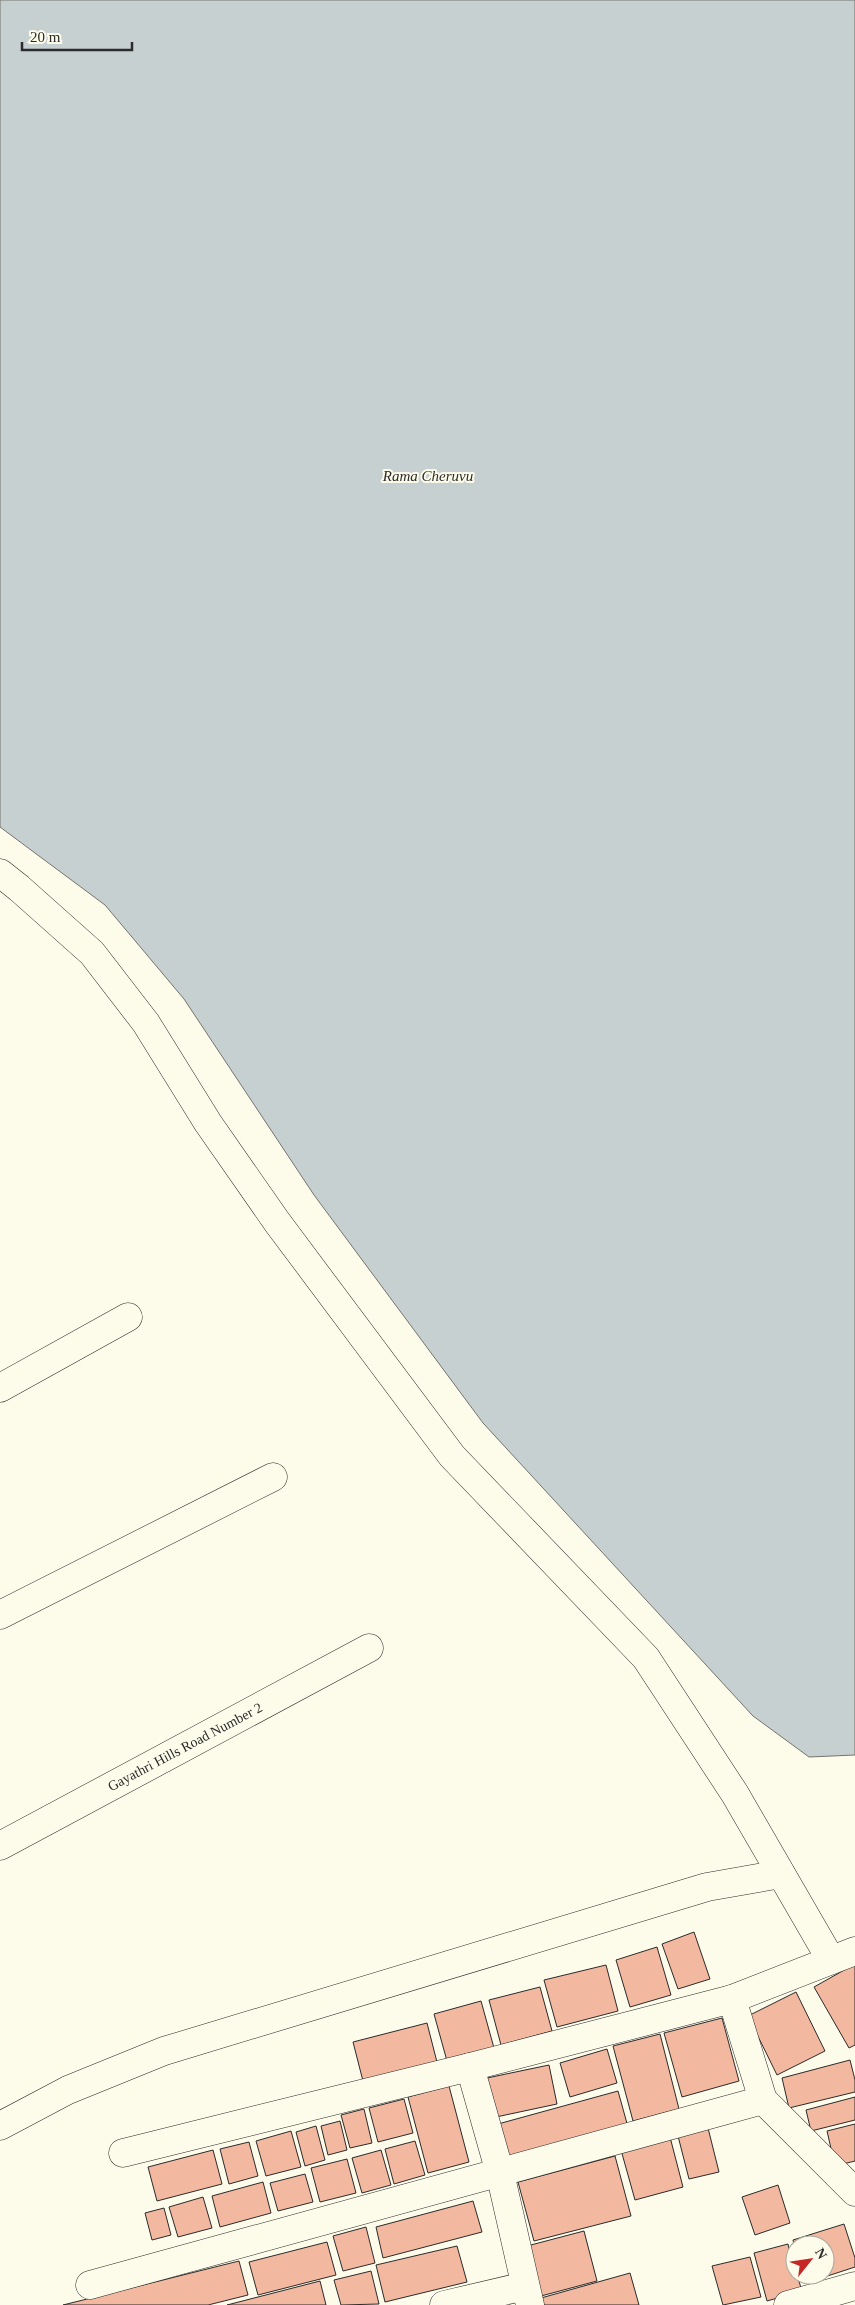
<svg xmlns="http://www.w3.org/2000/svg" width="855" height="2305" font-family="Georgia,serif">
<rect width="100%" height="100%" fill="#fdfbea"/>
<!-- water -->
<polygon fill="#c7d0d0" stroke="#74746e" points="0,0 855,0 855,1755 809,1757 753,1716 483,1423 314,1195 184,999 105,905 0,827"/>
<!-- building -->
<g fill="#f2b8a0" stroke="#2b2b2b">
<polygon points="694,1932 710,1979 678,1989 662,1944"/>
<polygon points="657,1947 671,1995 630,2007 616,1960"/>
<polygon points="855,1964 855,2045 849,2048 814,1987"/>
<polygon points="606,1965 618,2011 557,2027 544,1980"/>
<polygon points="540,1987 552,2031 501,2045 489,2000"/>
<polygon points="796,1992 825,2051 777,2075 748,2016"/>
<polygon points="481,2001 494,2048 447,2061 434,2014"/>
<polygon points="722,2018 739,2081 682,2097 664,2033"/>
<polygon points="427,2023 438,2066 364,2085 353,2042"/>
<polygon points="660,2034 679,2109 633,2121 613,2046"/>
<polygon points="607,2049 617,2083 570,2097 560,2063"/>
<polygon points="850,2060 855,2080 855,2092 789,2108 782,2078"/>
<polygon points="549,2065 557,2104 496,2117 487,2078"/>
<polygon points="449,2086 469,2162 428,2173 408,2097"/>
<polygon points="618,2091 628,2127 507,2160 498,2124"/>
<polygon points="855,2097 855,2120 811,2131 806,2110"/>
<polygon points="404,2099 413,2133 378,2142 369,2108"/>
<polygon points="364,2109 372,2143 350,2148 341,2115"/>
<polygon points="340,2121 347,2150 328,2155 321,2126"/>
<polygon points="855,2124 855,2161 835,2166 827,2131"/>
<polygon points="316,2126 325,2160 305,2166 296,2132"/>
<polygon points="708,2128 719,2172 689,2179 678,2136"/>
<polygon points="291,2131 301,2167 266,2176 256,2141"/>
<polygon points="670,2137 683,2187 635,2200 621,2150"/>
<polygon points="415,2141 425,2175 394,2184 385,2149"/>
<polygon points="249,2142 258,2176 229,2184 220,2149"/>
<polygon points="213,2150 222,2184 157,2201 148,2167"/>
<polygon points="381,2150 391,2185 362,2193 352,2158"/>
<polygon points="615,2156 631,2216 534,2241 518,2182"/>
<polygon points="347,2159 356,2193 320,2202 311,2168"/>
<polygon points="305,2174 313,2202 278,2211 270,2183"/>
<polygon points="263,2182 271,2213 220,2227 212,2196"/>
<polygon points="778,2185 790,2223 755,2235 742,2197"/>
<polygon points="203,2197 212,2228 178,2237 169,2207"/>
<polygon points="473,2201 482,2232 383,2258 376,2227"/>
<polygon points="164,2208 171,2235 152,2240 145,2213"/>
<polygon points="844,2224 855,2258 855,2267 806,2283 803,2275 825,2275 825,2245 795,2245 795,2248 793,2240"/>
<polygon points="366,2227 375,2263 343,2271 333,2236"/>
<polygon points="584,2231 597,2281 541,2296 527,2246"/>
<polygon points="327,2242 336,2275 258,2295 249,2262"/>
<polygon points="788,2244 795,2275 797,2275 802,2291 767,2301 754,2253"/>
<polygon points="457,2246 467,2282 385,2302 376,2265"/>
<polygon points="750,2257 761,2297 723,2305 712,2266"/>
<polygon points="239,2261 248,2295 208,2305 63,2305"/>
<polygon points="371,2271 379,2304 341,2305 334,2280"/>
<polygon points="630,2273 639,2305 543,2305 541,2298"/>
<polygon points="320,2281 326,2305 227,2305"/>
</g>
<g fill="none" stroke-linecap="round" stroke-linejoin="round">
<!-- minor casing -->
<g stroke="#2b2b2b" stroke-width="29">
<g id="minor">
<polyline points="0,873 19,888 92,953 146,1023 208,1123 277,1222 452,1456 646,1658 735,1794 831,1960"/>
<polyline points="0,1388 128,1317"/>
<polyline points="0,1615 273,1477"/>
<polyline points="0,1846 369,1648"/>
<polyline points="732,1999 763,2100 855,2192"/>
<polyline points="470,2067 500,2173 530,2305"/>
<polyline points="0,2126 68,2090 164,2051 707,1887 781,1874"/>
<polyline points="123,2153 470,2067 732,1999 855,1951"/>
<polyline points="90,2285 763,2100"/>
<polyline points="444,2305 525,2286"/>
<polyline points="788,2305 855,2286"/>
</g>
</g>
<!-- minor -->
<use href="#minor" stroke="#fdfbea" stroke-width="28"/>
</g>
<g text-anchor="middle" dominant-baseline="central" stroke-width="4" stroke-linejoin="round" paint-order="stroke">
<!-- street labels -->
<g font-size="14" fill="#2b2b2b" stroke="#fdfbea">
<text transform="translate(185 1747) rotate(-28)">Gayathri Hills Road Number 2</text>
</g>
<!-- water labels -->
<g font-size="15" font-style="italic" fill="#2b2b2b" stroke="#fdfbea">
<text x="428" y="476">Rama Cheruvu</text>
</g>
</g>
<!-- north arrow -->
<g transform="translate(810 2260) rotate(60)"><circle r="24" fill="#fdfbea" stroke="#a9a89e"/>
<path d="M0-4L9 19L0 12L-9 19Z" fill="#c62828"/>
<text y="-8" font-size="14" font-weight="bold" text-anchor="middle" fill="#2b2b2b">N</text>
</g>
<!-- scale -->
<path d="M22 42v8h110v-8" fill="none" stroke="#2b2b2b" stroke-width="2.5"/>
<text x="30" y="42" font-size="15" fill="#2b2b2b" stroke="#fdfbea" stroke-width="4" paint-order="stroke">20 m</text>
</svg>
